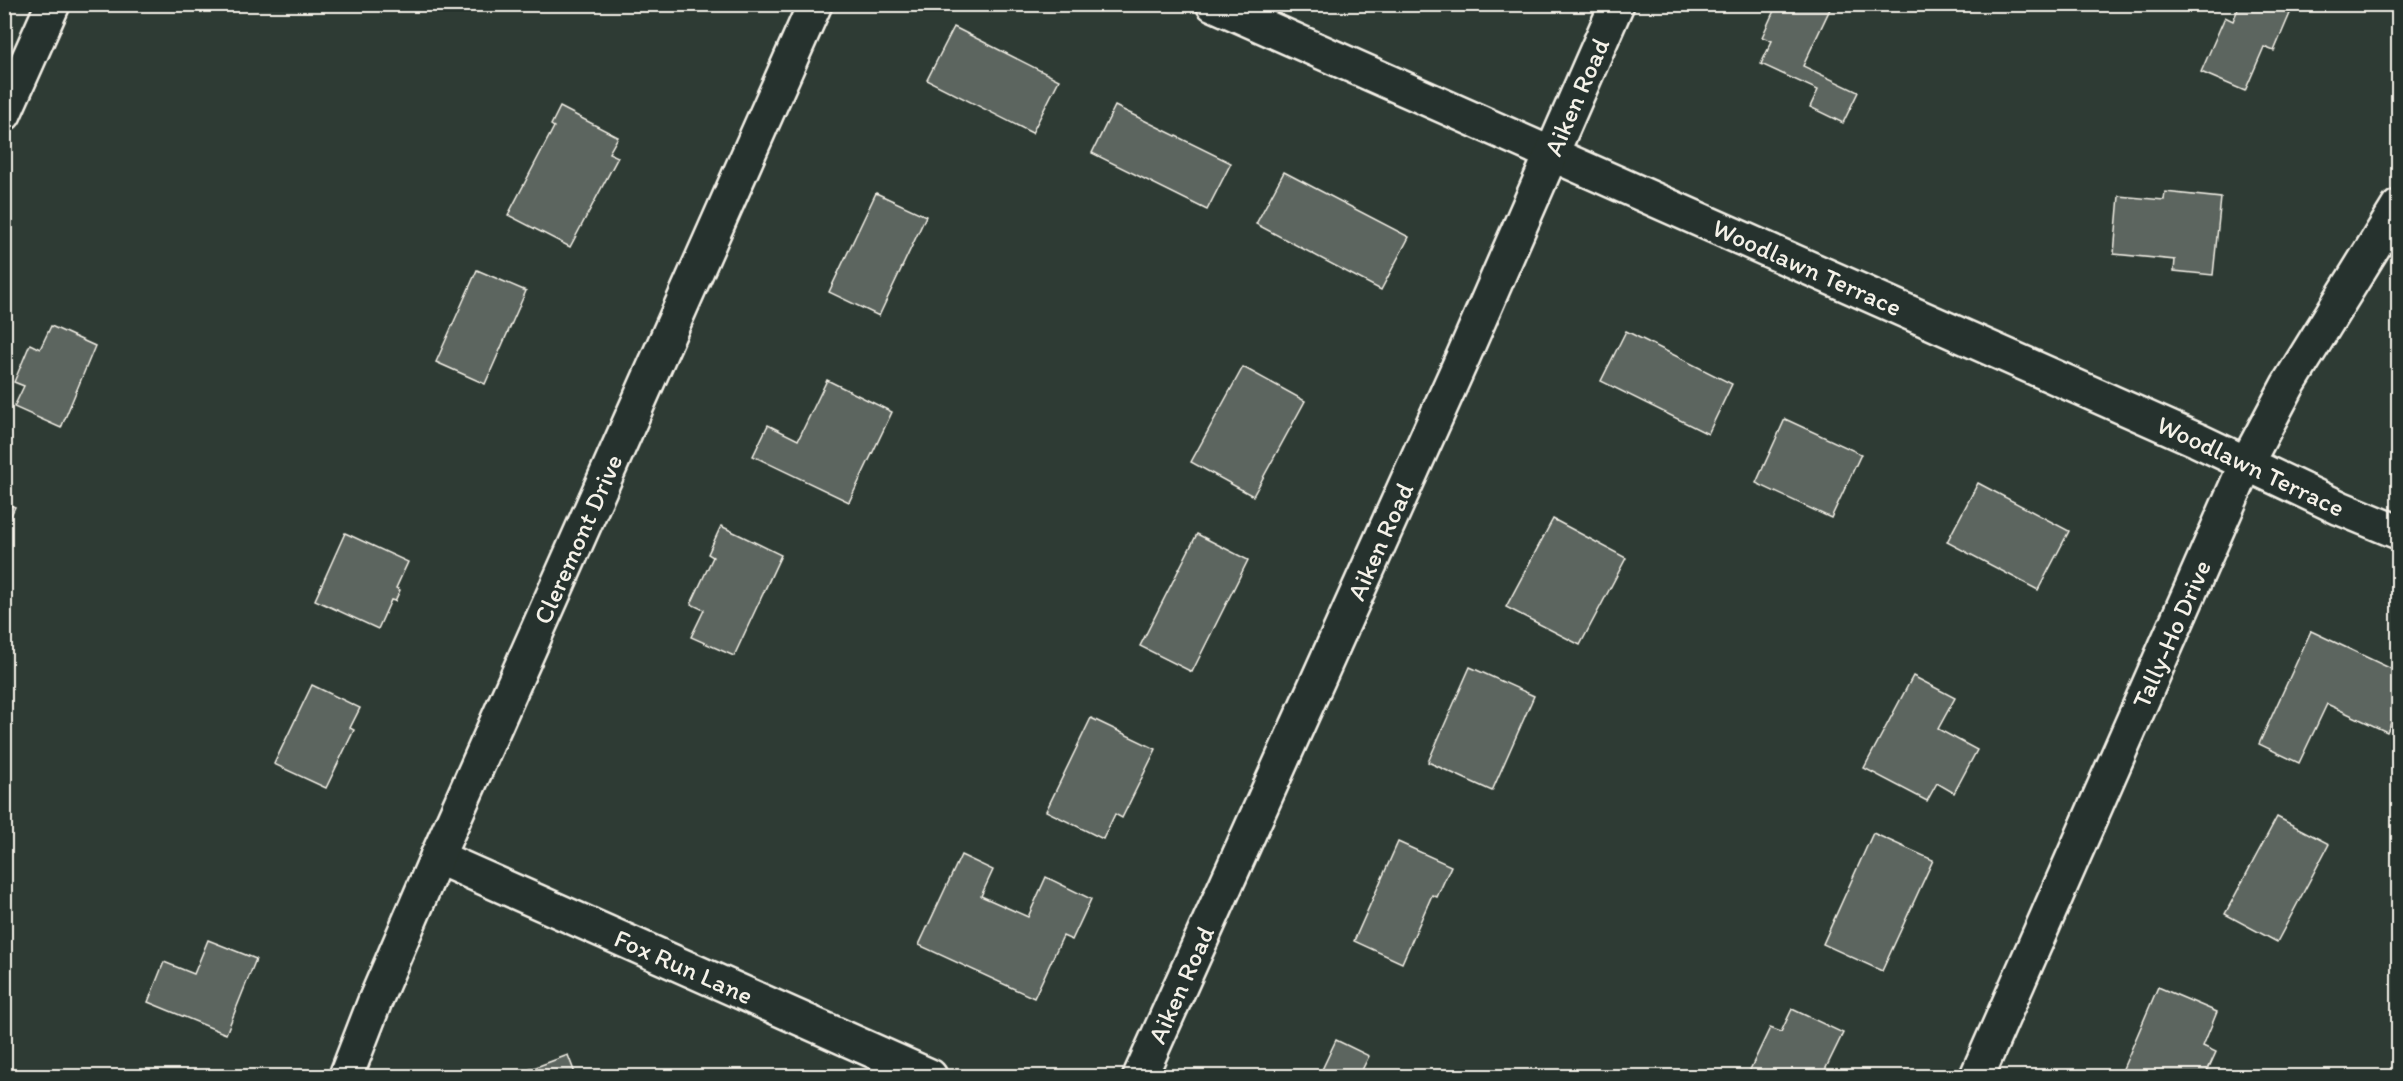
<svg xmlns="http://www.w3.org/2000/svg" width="2403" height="1081" font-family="Itim,sans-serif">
<rect width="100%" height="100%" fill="#2e3b34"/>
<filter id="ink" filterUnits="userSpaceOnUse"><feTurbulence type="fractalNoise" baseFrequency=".0167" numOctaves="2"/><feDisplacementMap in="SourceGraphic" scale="12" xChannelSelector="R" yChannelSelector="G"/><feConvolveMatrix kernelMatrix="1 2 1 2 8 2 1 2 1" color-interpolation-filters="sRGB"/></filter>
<g filter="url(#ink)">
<!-- building -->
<g fill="#5c655e" stroke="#f4f1e8" stroke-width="1.5">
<polygon points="1777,4 1820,4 1830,9 1803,66 1858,92 1843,123 1810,107 1818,90 1761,64 1772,41 1762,37"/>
<polygon points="2240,4 2294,4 2274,51 2264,47 2245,91 2201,72 2225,17 2233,21"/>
<polygon points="954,27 1059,80 1032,133 927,80"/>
<polygon points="1115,106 1231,163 1207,210 1092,153"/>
<polygon points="560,107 618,137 609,153 618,157 570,247 508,215 554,127 551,125"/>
<polygon points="1284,172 1409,237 1381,290 1256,224"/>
<polygon points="2165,192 2221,198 2213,275 2174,271 2175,260 2114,254 2119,196 2164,200"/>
<polygon points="876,193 926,216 879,316 829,292"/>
<polygon points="477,270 526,291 485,384 436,362"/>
<polygon points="51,326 95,346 61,428 14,407 24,386 14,382 30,344 40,349"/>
<polygon points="1626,331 1732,384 1708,434 1601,381"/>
<polygon points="1243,367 1305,401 1253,496 1191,462"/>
<polygon points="827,380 892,412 849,502 753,456 768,425 798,440"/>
<polygon points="1785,419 1861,454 1831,518 1756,483"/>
<polygon points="1978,483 2069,531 2038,590 1947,542"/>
<polygon points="4,503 15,507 4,530"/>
<polygon points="1553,519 1626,558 1580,645 1506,607"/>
<polygon points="721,526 781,555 734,656 691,637 704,610 691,604 713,557 708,554"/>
<polygon points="345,533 408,562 396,588 400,590 395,601 391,600 378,629 315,600"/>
<polygon points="1197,534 1248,560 1192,672 1140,646"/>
<polygon points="2311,631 2398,672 2398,707 2387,732 2327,704 2299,763 2259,744"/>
<polygon points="1470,667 1534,696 1492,791 1428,762"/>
<polygon points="1913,676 1955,698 1938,729 1977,750 1954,793 1937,783 1927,801 1864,768"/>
<polygon points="312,685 360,708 350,728 354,730 326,788 274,764"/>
<polygon points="1091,718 1156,749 1122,818 1115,814 1103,839 1046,811"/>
<polygon points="2277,817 2329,844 2277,942 2225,914"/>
<polygon points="1873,833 1933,860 1882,971 1823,944"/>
<polygon points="1398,842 1451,866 1437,897 1432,895 1402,963 1354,941"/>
<polygon points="961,855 993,870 981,896 1028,917 1046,877 1091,899 1072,940 1063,936 1034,998 919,945"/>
<polygon points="208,940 256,959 226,1034 148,1002 164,962 194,974"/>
<polygon points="2158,987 2217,1012 2203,1046 2216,1052 2205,1076 2134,1076 2122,1071"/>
<polygon points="1792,1009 1843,1033 1822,1076 1747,1076 1770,1028 1781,1032"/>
<polygon points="1336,1040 1369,1056 1361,1072 1371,1076 1319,1076"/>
<polygon points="568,1055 576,1076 512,1076"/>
</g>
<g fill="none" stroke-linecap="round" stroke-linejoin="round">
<!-- minor casing -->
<g stroke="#f4f1e8" stroke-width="38">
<g id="minor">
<path id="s1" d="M 1213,4 L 2197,440 L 2340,508 L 2398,532"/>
<polyline points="4,114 53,4"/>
<path id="s2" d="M 437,857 L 930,1076"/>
<path id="s3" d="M 346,1076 L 375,1001 L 437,857 L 815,4"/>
<path id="s4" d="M 1140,1076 L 1463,357 L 1617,4"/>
<path id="s5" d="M 1977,1076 L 2246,464 L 2288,385 L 2398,207"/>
</g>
</g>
<!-- minor -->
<use href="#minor" stroke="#26332d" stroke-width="33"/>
</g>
</g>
<g text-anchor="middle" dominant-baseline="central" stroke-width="6" stroke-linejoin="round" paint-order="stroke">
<!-- street labels -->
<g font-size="26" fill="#f4f1e8" stroke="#26332d">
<text stroke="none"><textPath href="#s4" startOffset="1072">Aiken Road</textPath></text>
<text stroke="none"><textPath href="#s1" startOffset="650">Woodlawn Terrace</textPath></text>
<text stroke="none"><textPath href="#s1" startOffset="1136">Woodlawn Terrace</textPath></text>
<text stroke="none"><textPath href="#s3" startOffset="585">Cleremont Drive</textPath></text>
<text stroke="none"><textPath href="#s4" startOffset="586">Aiken Road</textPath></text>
<text stroke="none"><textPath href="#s5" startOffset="483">Tally-Ho Drive</textPath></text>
<text stroke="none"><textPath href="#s2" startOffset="270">Fox Run Lane</textPath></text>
<text stroke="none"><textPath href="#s4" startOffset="100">Aiken Road</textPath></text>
</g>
</g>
<!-- margin -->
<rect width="2403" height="1081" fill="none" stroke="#26332d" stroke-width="24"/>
<rect x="12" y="12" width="2379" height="1057" fill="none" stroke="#f4f1e8" stroke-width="2" filter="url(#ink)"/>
</svg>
